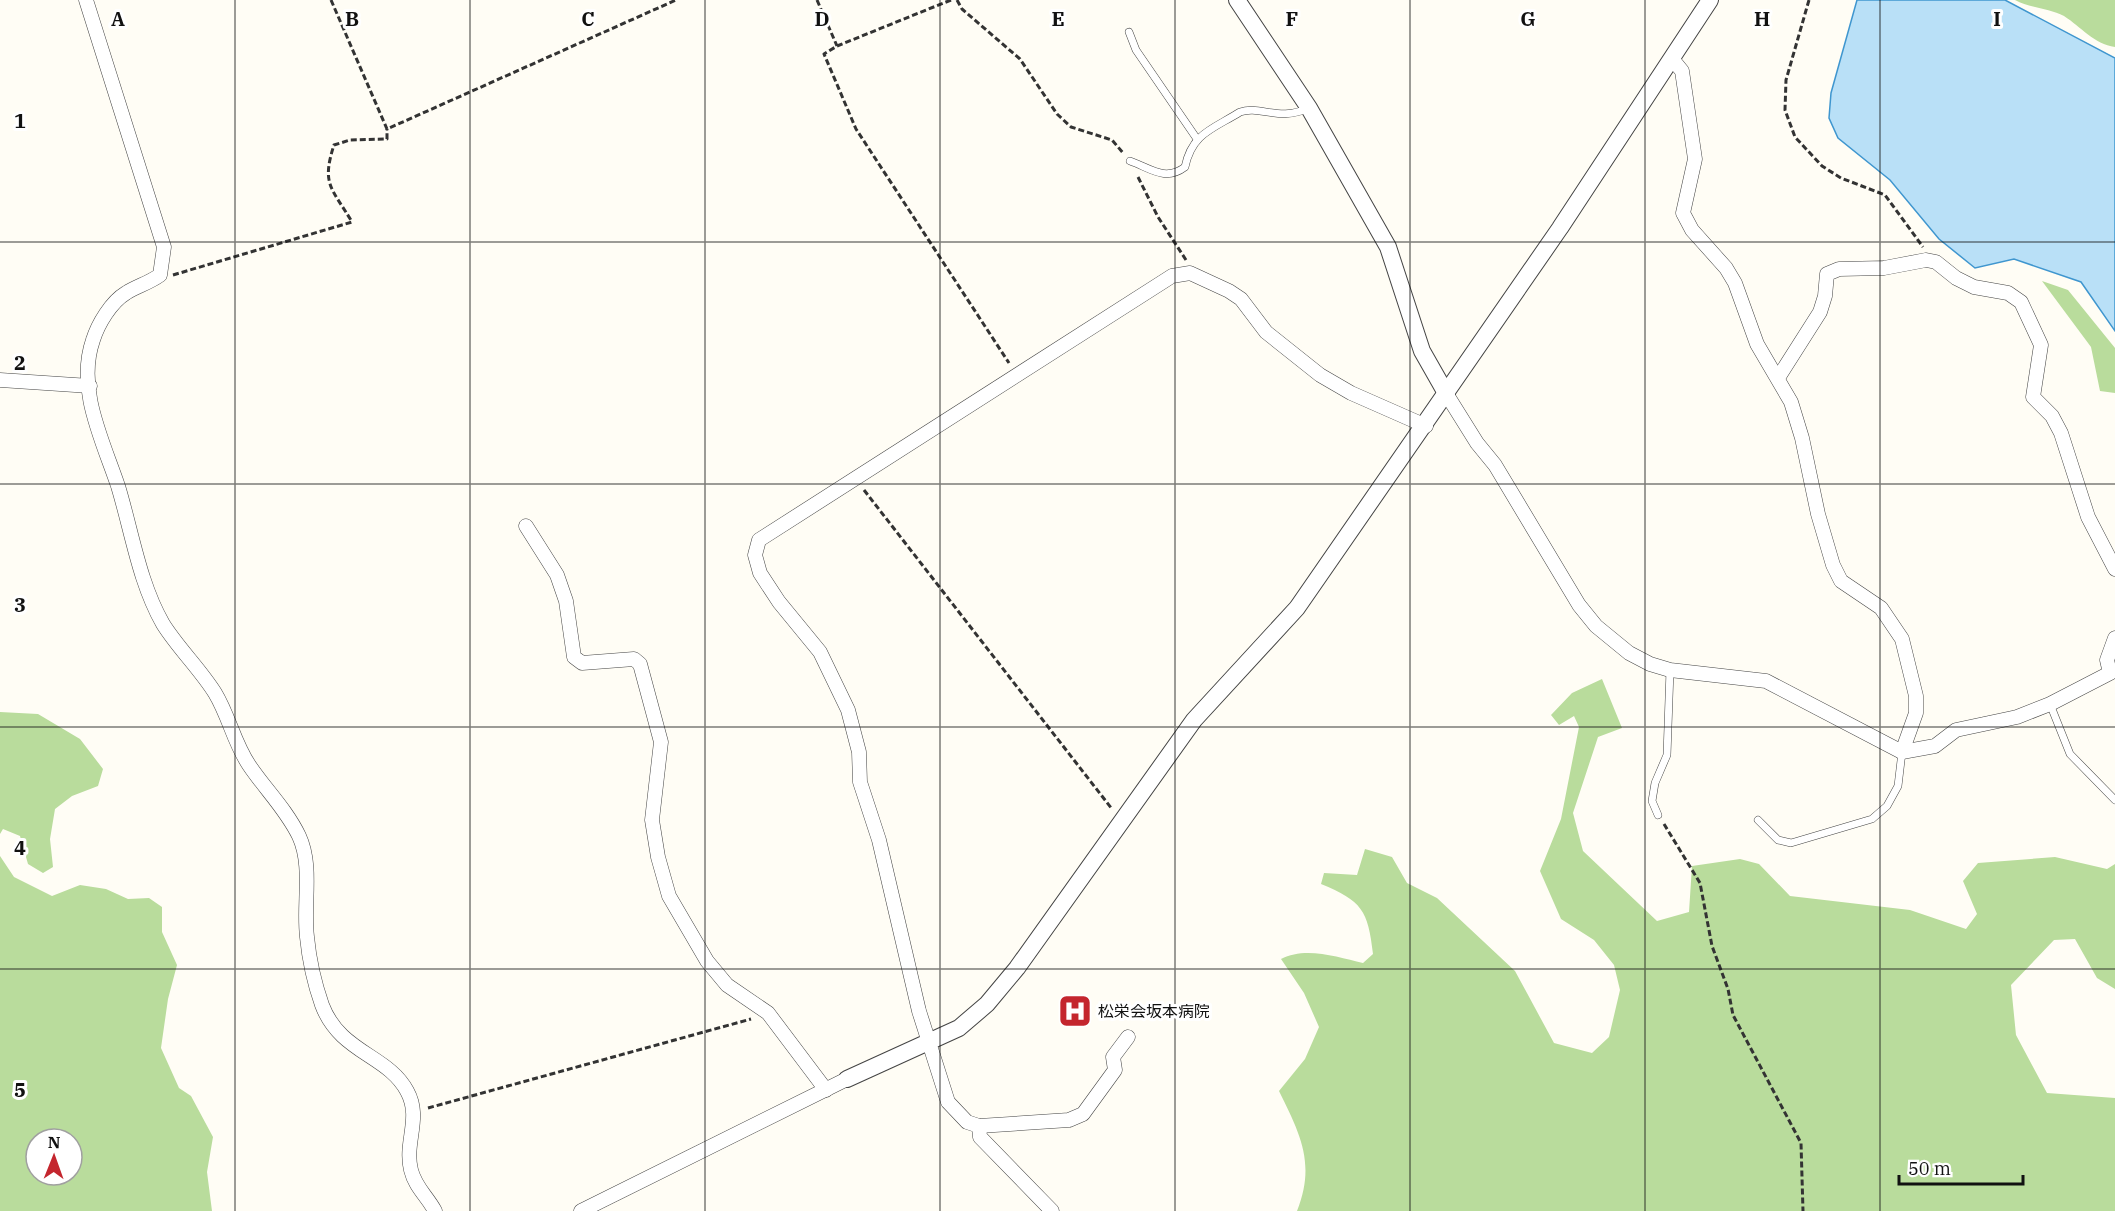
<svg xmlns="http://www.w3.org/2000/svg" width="2115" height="1211" font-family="'IBM Plex Serif','Noto Sans JP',serif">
<rect width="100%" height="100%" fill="#fffdf5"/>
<!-- forest -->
<g fill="#b9dc9c" fill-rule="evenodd">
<path d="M 2015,0 L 2115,0 L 2115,47 C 2094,44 2081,27 2064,16 C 2049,8 2030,8 2015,0 Z"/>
<polygon points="2042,281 2068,290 2115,348 2115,393 2100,391 2091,347"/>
<path d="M 1602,679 L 1622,728 L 1598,737 L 1573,813 L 1583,851 L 1657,921 L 1689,912 L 1692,866 L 1740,859 L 1759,864 L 1790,896 L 1910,910 L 1966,929 L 1977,914 L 1963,881 L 1978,863 L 2055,857 L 2107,869 L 2115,864 L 2115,989 L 2097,978 L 2075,939 L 2054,940 L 2011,985 L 2016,1035 L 2047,1093 L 2115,1098 L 2115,1211 L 1297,1211 C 1316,1163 1300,1134 1279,1091 L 1305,1059 L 1319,1027 L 1304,993 L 1281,959 C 1305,946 1338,957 1363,963 L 1373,954 C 1368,910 1362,901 1321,884 L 1324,873 L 1357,875 L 1365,849 L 1392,857 L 1407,883 L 1437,898 L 1515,971 L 1554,1043 L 1592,1053 L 1609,1037 L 1620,990 L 1614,965 L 1594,940 L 1561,919 L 1540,871 L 1561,819 L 1579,727 L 1574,716 L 1559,725 L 1551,715 L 1572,693 Z"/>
<polygon points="0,712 38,714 80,739 103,769 98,786 72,796 55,809 50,839 53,867 43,873 28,864 20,836 3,829 0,834"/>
<path d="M 0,856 L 14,877 L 52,896 L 80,885 L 106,889 L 128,899 L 149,898 L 162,907 L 162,932 L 177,965 L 168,999 L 161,1048 L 179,1088 L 191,1096 L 213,1137 L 207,1172 L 212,1211 L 0,1211 ZM 36,1139 L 72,1139 L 72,1175 L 36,1175 Z"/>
</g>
<!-- water -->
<polygon fill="#b9e0f7" stroke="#3f96cf" stroke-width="1.5" points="1857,0 2005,0 2115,58 2115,331 2081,282 2014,259 1975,268 1939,239 1890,180 1838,138 1829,118 1831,93"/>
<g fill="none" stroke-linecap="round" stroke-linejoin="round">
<!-- service casing -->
<g stroke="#444" stroke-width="8">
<g id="service">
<polyline points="1129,32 1136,50 1197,139"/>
<path d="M 1130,161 C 1150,168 1165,182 1185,167 C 1192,133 1213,129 1240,112 C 1260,105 1279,122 1309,108"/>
<polyline points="2050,704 2070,754 2115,800"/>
<polyline points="1658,815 1652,801 1655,783 1667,755 1670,670"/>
<polyline points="1758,820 1778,840 1791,843 1872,819 1887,806 1898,786 1902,752"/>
</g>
</g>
<!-- minor casing -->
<g stroke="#444" stroke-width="15">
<g id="minor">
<path d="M 86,0 L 164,247 L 160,275 C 149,283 137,286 126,293 C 111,302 98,324 93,340 C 76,389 103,441 118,486 C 132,532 139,582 163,624 C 178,648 200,669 215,693 C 229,716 234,743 249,765 C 265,789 286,809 299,836 C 313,866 303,904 307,937 C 309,958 315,985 322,1005 C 340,1053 388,1055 407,1091 C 422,1118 404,1142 411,1170 C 415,1187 427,1196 435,1211"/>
<polyline points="1673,60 1682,71 1695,159 1683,213 1692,230 1726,268 1735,283 1757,344 1791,402 1802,438 1818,514 1833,565 1841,581 1881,608 1902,639 1916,696 1916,713 1902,752"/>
<polyline points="1778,378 1820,312 1825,296 1827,274 1839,269 1884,268 1926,260 1936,262 1956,278 1974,287 2008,293 2021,302 2041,345 2033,397 2052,416 2061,433 2088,517 2115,569"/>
<polyline points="0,380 90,386"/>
<polyline points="1447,395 1477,443 1495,465 1579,605 1596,626 1629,653 1650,664 1670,670 1766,681 1902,752 1935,746 1956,730 2017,717 2050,704 2110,673 2107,660 2115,638"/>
<polyline points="526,526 557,575 566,601 574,657 582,663 634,659 640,664 661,742 652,820 658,857 669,896 707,961 727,985 768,1013 826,1090"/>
<polyline points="1128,1037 1113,1057 1115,1070 1083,1114 1069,1120 979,1126 967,1122 948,1102 919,1011 879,840 860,782 859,752 848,710 820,652 779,602 760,573 755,555 759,540 1172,276 1190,273 1229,291 1241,299 1266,332 1320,375 1351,393 1426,426"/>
<polyline points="979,1126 980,1137 1052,1211"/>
<polyline points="581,1211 847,1079"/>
</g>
</g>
<!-- tertiary casing -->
<g stroke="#444" stroke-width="18">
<g id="tertiary">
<polyline points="1237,0 1309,108 1388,247 1422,351 1447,395"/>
<polyline points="847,1079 959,1028 987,1004 1017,968 1194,720 1297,608 1560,228 1710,0"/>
</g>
</g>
<!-- path -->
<g stroke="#333" stroke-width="3" stroke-dasharray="6 3" stroke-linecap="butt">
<polyline points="331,0 387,129 676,0"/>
<polyline points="817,0 837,46"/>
<polyline points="951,0 837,46 824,54 856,129 1009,363"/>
<polyline points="957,0 962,9 1020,59 1057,114 1071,127 1112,140 1124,154"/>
<polyline points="1809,0 1786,80 1785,110 1795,137 1822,166 1841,178 1885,195 1923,247"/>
<polyline points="1138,177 1158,217 1186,260"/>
<path d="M 173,275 L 352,222 C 332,188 321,185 334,145 L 350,140 L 387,139 L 387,129"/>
<polyline points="864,490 1112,809"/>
<polyline points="1664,824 1700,883 1712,946 1728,989 1733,1015 1801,1143 1803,1211"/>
<polyline points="428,1108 751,1019"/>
</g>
<!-- service -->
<use href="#service" stroke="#fff" stroke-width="7"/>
<!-- minor -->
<use href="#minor" stroke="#fff" stroke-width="14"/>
<!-- tertiary -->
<use href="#tertiary" stroke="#fff" stroke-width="16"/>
</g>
<!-- grid -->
<path fill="none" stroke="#111" stroke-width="1.5" stroke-opacity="0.55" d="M 235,0 L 235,1211M 470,0 L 470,1211M 705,0 L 705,1211M 940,0 L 940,1211M 1175,0 L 1175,1211M 1410,0 L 1410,1211M 1645,0 L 1645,1211M 1880,0 L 1880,1211M 0,242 L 2115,242M 0,484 L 2115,484M 0,727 L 2115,727M 0,969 L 2115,969"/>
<!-- icons -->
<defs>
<g id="hospital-square" transform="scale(1.725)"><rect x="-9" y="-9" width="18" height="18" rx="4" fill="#c4262e" stroke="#fff"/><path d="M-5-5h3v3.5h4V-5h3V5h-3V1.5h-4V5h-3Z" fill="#fff"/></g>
</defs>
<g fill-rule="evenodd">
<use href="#hospital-square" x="1075" y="1011"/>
</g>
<g text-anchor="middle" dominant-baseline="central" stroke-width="6" stroke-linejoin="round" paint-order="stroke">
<!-- poi labels -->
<g font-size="16" fill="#111" stroke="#fff" text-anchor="start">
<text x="1098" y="1011">松栄会坂本病院</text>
</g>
</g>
<g font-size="20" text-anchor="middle" font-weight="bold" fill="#111" stroke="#fff" stroke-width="6" stroke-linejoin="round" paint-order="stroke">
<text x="118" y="26">A</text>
<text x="352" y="26">B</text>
<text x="588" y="26">C</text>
<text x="822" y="26">D</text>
<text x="1058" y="26">E</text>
<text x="1292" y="26">F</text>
<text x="1528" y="26">G</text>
<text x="1762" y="26">H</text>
<text x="1997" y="26">I</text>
<text x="20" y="128">1</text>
<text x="20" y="370">2</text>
<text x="20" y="612">3</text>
<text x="20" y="855">4</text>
<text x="20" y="1097">5</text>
</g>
<!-- north arrow -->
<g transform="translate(54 1157) rotate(1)"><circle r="28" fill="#ffffff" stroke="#a0a0a0" stroke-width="1.5"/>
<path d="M0-4.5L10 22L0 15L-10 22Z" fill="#c4262e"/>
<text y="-9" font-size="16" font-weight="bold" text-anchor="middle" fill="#111111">N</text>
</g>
<!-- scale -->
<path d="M1899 1175v9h124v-9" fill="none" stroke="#111111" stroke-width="3"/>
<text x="1908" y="1175" font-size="18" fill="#111111" stroke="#ffffff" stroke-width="4.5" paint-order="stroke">50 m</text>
</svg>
